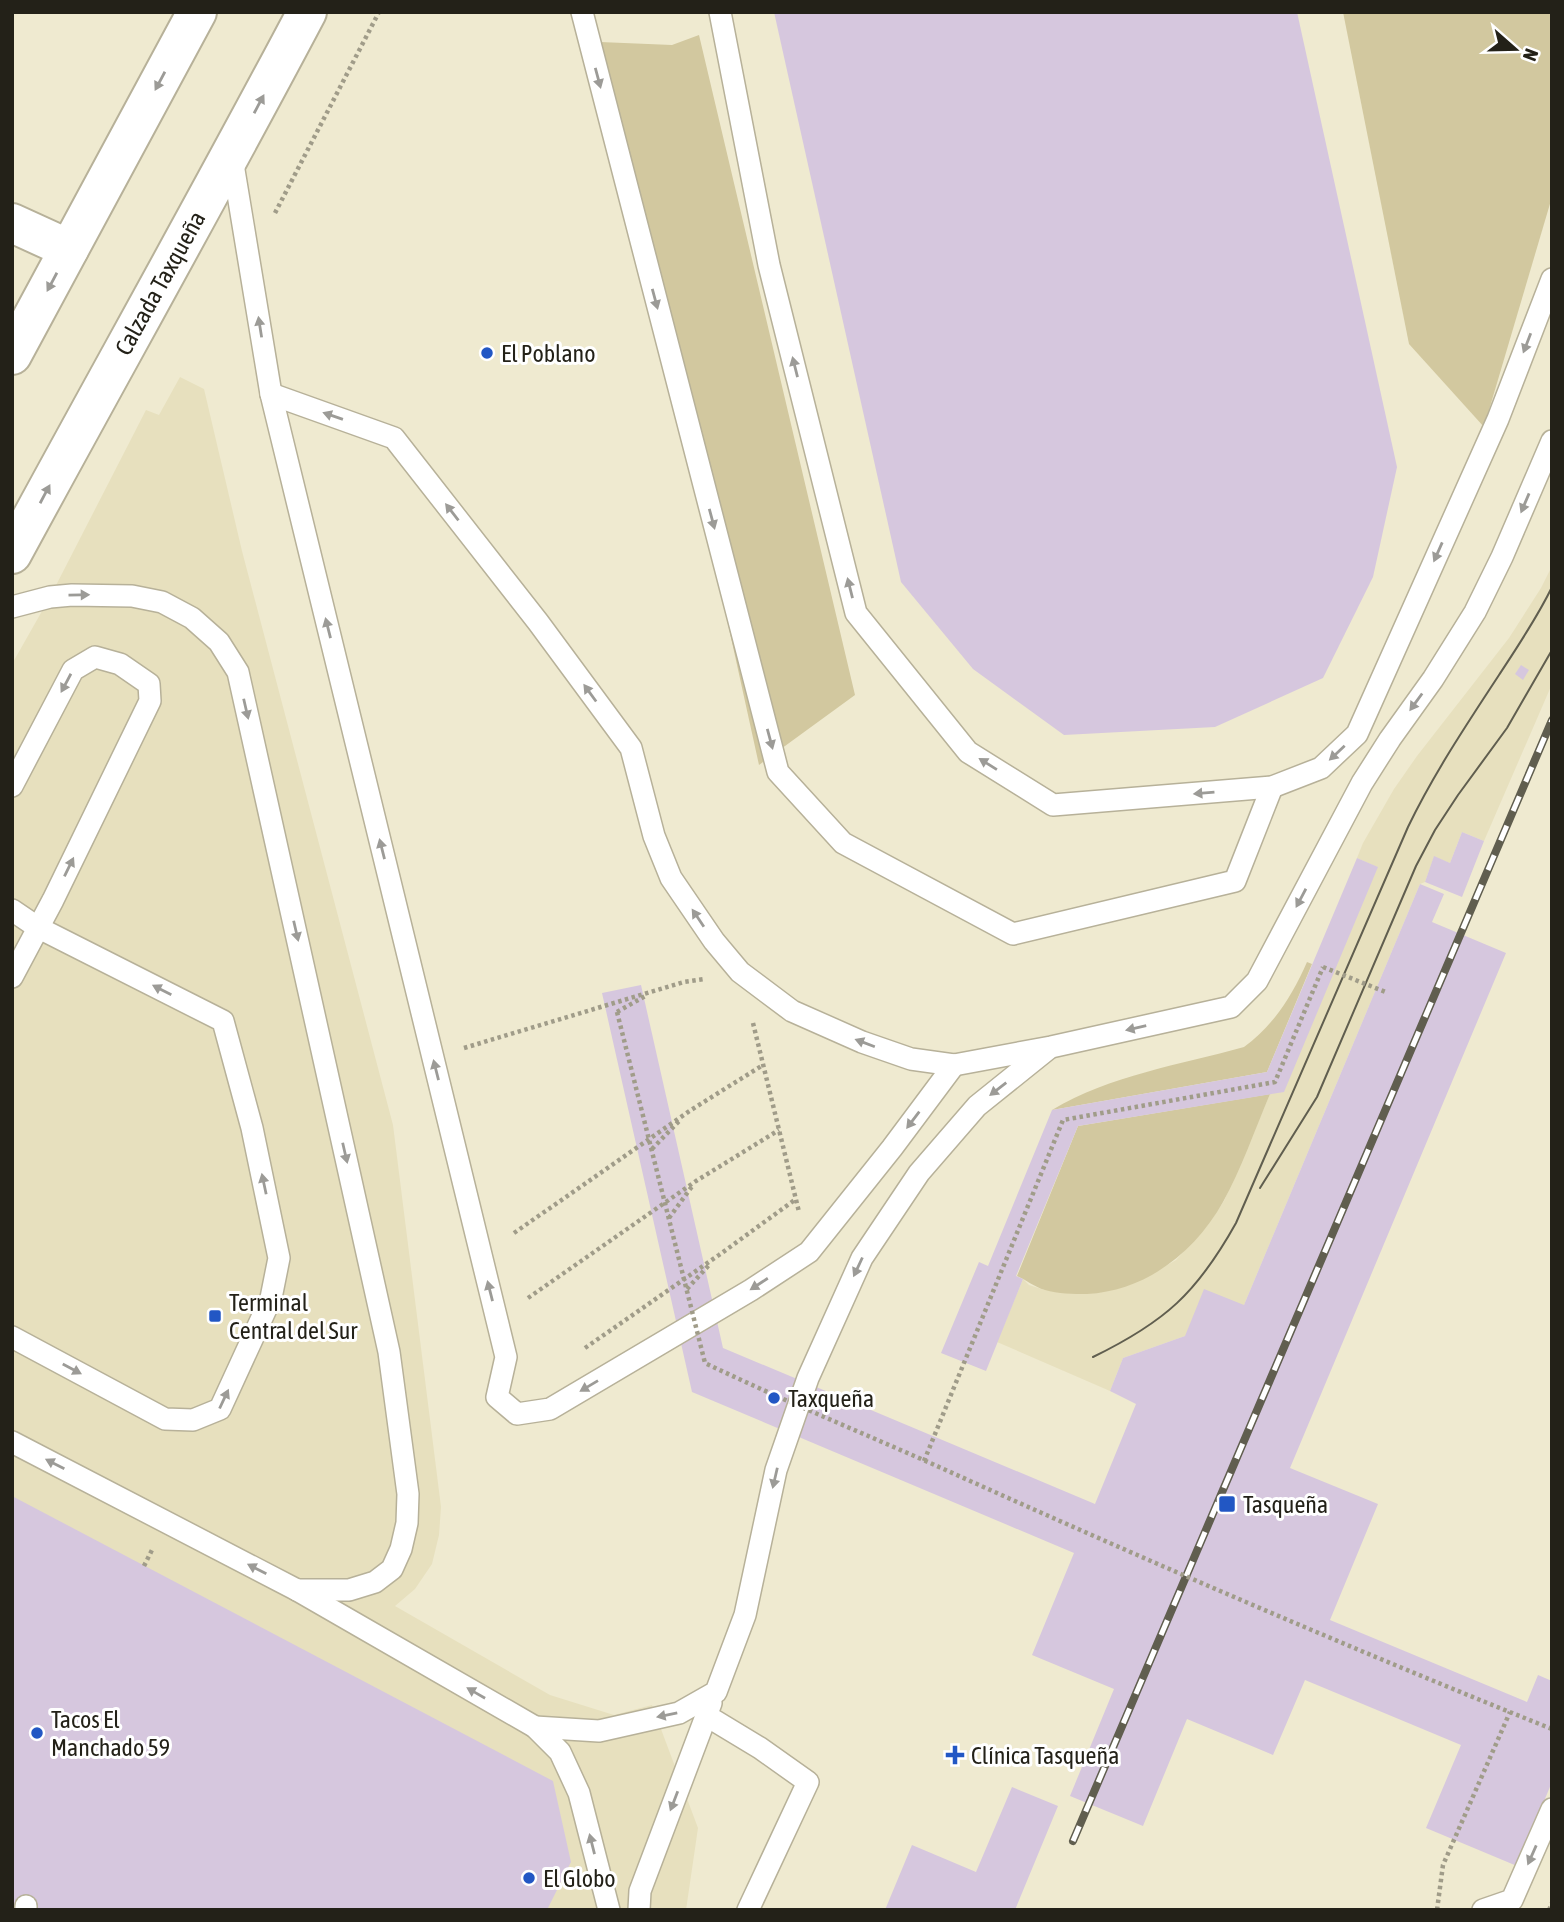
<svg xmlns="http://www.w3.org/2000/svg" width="1564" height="1922" font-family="'Asap Condensed',sans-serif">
<rect width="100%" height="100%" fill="#efead0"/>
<!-- built -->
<g fill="#e7e0be">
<polygon points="180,377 204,389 242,551 393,1125 441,1507 439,1535 432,1564 415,1589 395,1606 550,1695 614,1715 652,1705 698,1828 686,1910 12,1910 12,664 50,597 146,410 159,415"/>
<polygon points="1552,566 1552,684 1484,841 1462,832 1450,863 1434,857 1425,882 1420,884 1244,1305 1185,1336 1123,1358 1110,1391 997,1342 1023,1279 1029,1285 1045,1290 1124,1287 1150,1275 1176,1260 1206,1227 1224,1201 1270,1094 1377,867 1357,858 1363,843 1394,789 1417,756 1509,638 1541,588"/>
</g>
<!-- green -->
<g fill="#d2c89f">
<polygon points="1343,12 1552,12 1552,197 1484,427 1409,344"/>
<polygon points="699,35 855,695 759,765 600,42 672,45"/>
<path d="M 1307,962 L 1312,964 L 1267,1072 L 1052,1110 C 1110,1075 1180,1065 1244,1047 C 1274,1025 1292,996 1307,962 Z"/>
<path d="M 1270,1094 C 1255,1129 1241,1170 1223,1202 C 1195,1252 1146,1291 1087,1294 C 1073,1294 1058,1294 1045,1290 C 1034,1287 1027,1280 1017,1276 L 1078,1126 Z"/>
</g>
<!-- building -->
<g fill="#d6c7de">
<polygon points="774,12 1297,12 1397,467 1373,577 1323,678 1215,727 1064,735 973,669 901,582"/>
<polygon points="1521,665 1529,670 1523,680 1515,674"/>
<polygon points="1462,832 1484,841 1462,897 1425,882 1434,856 1450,863"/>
<polygon points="1357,858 1378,867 1284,1092 1078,1126 1016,1276 1023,1279 986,1371 941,1353 979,1262 988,1266 1052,1110 1267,1072"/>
<polygon points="1420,884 1444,894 1432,922 1506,953 1290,1468 1378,1504 1330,1620 1527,1702 1538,1675 1552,1681 1552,1782 1517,1866 1426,1828 1461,1745 1305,1680 1273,1755 1187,1719 1143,1826 1070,1796 1114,1689 1032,1655 1074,1553 692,1392 602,993 641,985 723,1348 1095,1504 1136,1404 1110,1391 1123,1358 1185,1336 1204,1289 1244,1305"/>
<polygon points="12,1496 553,1781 571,1862 547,1910 12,1910"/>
<polygon points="1012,1787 1058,1806 1015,1910 885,1910 912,1845 976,1872"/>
</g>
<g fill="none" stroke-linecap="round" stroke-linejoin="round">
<!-- service casing -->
<g stroke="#b7b199" stroke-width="24">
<g id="service">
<polyline points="582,12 778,772 843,843 1013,934 1235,881 1272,787"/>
<polyline points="720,12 769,265 856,613 968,752 1053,805 1272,787 1321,768 1357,734 1498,419 1552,279"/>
<polyline points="232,158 271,394 506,1357 497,1397 517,1414 550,1409 751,1290 809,1252 892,1148 954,1065"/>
<polyline points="271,394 394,438 538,622 631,748 654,836 671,878 714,941 740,972 792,1011 862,1042 911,1059 954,1065 1051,1047 1231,1007 1257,981 1362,783 1390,739 1433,679 1475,612 1502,557 1552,441"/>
<polyline points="12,607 50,597 72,595 132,596 162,602 192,618 219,642 238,672 389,1352 408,1494 407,1523 401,1549 392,1569 375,1582 349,1590 297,1590"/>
<polyline points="12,786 73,670 95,657 120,664 149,684 150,701 53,900 12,977"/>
<polyline points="12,910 37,927 223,1021 252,1128 279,1258 271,1298 220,1409 193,1420 165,1419 12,1337"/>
<polyline points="12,1442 297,1590 535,1727 560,1752 579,1793 609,1910"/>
<polyline points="707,1716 760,1748 808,1782 748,1910"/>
<polyline points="535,1727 599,1731 679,1713 716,1692 745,1615 776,1470 808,1378 862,1258 919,1173 977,1106 1048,1049"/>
<polyline points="26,1910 26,1906"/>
<polyline points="639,1910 640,1891 711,1703"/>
<polyline points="1483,1910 1512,1900 1552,1809"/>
</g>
</g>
<!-- minor casing -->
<g stroke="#b7b199" stroke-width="42">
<polyline id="minor" points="12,223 69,249"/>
</g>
<!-- secondary casing -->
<g stroke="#b7b199" stroke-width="42">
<g id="secondary">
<polyline points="12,355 197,12"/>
<path d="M 12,554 C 110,373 211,194 307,12"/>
</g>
</g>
<!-- path -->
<g stroke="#a09c89" stroke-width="4.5" stroke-dasharray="3.5 3.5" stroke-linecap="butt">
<polyline points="275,213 379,12"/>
<polyline points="617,1012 647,995"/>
<polyline points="753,1023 799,1212"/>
<polyline points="464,1048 684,982 704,979"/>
<polyline points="652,1149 681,1119"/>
<polyline points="669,1218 693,1185"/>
<polyline points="514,1233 691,1110 763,1065"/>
<polyline points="687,1289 710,1264"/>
<polyline points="528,1298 696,1181 779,1130"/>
<polyline points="585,1348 719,1255 796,1199"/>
<polyline points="924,1461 1063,1120 1275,1082 1323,967"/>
<polyline points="144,1566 153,1548"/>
<polyline points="1437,1910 1443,1865 1510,1712"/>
<polyline points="1549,1910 1552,1903"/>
</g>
<!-- service -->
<use href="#service" stroke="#fff" stroke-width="21"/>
<!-- minor -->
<use href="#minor" stroke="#fff" stroke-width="38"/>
<!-- secondary -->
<use href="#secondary" stroke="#fff" stroke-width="38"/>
<!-- tram -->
<g stroke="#605e4f" stroke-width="2">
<polyline points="1260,1188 1317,1097 1416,866 1435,830 1458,795 1507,728 1552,650"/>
<path d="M 1093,1357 C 1165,1322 1197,1293 1236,1223 L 1408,827 C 1434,773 1467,724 1499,675 C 1518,646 1537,618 1552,587"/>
</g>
<!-- rail casing -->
<g stroke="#605e4f" stroke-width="8">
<polyline id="rail" points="1073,1841 1552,720"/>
</g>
<!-- rail -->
<use href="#rail" stroke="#fff" stroke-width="5" stroke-dasharray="16" stroke-linecap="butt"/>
<!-- path-bridge -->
<g stroke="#a09c89" stroke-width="4.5" stroke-dasharray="3.5 3.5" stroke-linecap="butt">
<polyline points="1323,967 1388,993"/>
<path d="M 617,1012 L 705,1363 C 778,1398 853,1429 928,1462 C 1134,1555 1342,1645 1552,1729"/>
</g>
</g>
<!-- one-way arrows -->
<defs><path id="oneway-solid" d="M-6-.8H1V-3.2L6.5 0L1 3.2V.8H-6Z" transform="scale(1.75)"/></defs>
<g fill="#9c9b97">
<use href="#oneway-solid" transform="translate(598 78) rotate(75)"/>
<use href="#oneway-solid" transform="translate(160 81) rotate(118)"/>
<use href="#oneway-solid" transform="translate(259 104) rotate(-62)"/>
<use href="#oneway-solid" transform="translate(52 282) rotate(118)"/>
<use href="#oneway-solid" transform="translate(655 299) rotate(75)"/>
<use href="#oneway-solid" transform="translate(260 327) rotate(-99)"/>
<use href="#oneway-solid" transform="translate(1527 343) rotate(111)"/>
<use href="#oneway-solid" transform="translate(795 367) rotate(-104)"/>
<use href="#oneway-solid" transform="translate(333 416) rotate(-161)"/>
<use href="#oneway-solid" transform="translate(45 494) rotate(-62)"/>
<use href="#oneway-solid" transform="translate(1525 503) rotate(113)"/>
<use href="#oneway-solid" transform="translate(452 512) rotate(-128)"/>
<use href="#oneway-solid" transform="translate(712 519) rotate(75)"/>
<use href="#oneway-solid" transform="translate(1438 552) rotate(114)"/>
<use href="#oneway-solid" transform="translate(850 588) rotate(-104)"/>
<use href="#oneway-solid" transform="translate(79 595) rotate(-1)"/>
<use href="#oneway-solid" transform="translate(328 628) rotate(-104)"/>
<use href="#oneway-solid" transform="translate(66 683) rotate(118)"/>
<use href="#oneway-solid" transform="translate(590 693) rotate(-126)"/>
<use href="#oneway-solid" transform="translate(1416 702) rotate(126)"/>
<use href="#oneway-solid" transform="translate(246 709) rotate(77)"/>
<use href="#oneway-solid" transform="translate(770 739) rotate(75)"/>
<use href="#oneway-solid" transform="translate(1337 753) rotate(137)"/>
<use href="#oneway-solid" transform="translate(988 764) rotate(-148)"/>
<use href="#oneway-solid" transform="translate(1204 793) rotate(175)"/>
<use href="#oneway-solid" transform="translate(382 849) rotate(-104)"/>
<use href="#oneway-solid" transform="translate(69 867) rotate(-64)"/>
<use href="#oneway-solid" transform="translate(1301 898) rotate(118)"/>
<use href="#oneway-solid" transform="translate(698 918) rotate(-124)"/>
<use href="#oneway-solid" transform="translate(296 931) rotate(77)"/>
<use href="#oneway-solid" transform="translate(162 990) rotate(-153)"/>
<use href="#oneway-solid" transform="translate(1136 1028) rotate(167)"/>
<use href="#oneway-solid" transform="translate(865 1043) rotate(-159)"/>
<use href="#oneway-solid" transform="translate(436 1070) rotate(-104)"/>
<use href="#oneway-solid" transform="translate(998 1089) rotate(142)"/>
<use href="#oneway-solid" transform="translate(913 1120) rotate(127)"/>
<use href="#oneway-solid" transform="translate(345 1153) rotate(77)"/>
<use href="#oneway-solid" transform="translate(264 1184) rotate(-102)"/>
<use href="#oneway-solid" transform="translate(858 1267) rotate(115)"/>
<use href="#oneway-solid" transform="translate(759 1284) rotate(147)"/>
<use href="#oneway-solid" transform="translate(490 1291) rotate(-104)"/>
<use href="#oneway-solid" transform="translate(72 1369) rotate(28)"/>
<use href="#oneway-solid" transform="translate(589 1386) rotate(149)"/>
<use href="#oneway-solid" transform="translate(224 1399) rotate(-65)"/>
<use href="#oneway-solid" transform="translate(55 1464) rotate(-153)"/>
<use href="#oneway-solid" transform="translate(775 1478) rotate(103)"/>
<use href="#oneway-solid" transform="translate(257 1569) rotate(-153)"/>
<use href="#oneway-solid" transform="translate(476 1693) rotate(-150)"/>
<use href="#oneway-solid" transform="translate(667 1715) rotate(168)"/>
<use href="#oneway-solid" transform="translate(674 1801) rotate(111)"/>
<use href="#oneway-solid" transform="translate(592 1844) rotate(-104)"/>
<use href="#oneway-solid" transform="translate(1532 1855) rotate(114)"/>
</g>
<!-- markers -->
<g fill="#2257c4" stroke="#fff" stroke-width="2.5">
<circle cx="487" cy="353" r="7"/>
<rect x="208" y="1309" width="14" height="14" rx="3.5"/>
<circle cx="774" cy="1398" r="7"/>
<rect x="1218" y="1495" width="18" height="18" rx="3.5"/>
<circle cx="37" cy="1733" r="7"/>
<path d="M951.5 1744.5h7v7h7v7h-7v7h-7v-7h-7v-7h7z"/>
<circle cx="529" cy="1878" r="7"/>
</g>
<g text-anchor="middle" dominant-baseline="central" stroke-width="6" stroke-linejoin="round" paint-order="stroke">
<!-- street labels -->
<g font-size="24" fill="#232118" stroke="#fff">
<text transform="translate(160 283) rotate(-61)">Calzada Taxqueña</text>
</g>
<!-- poi labels -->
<g font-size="24" fill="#232118" stroke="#fff" text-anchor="start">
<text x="501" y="353">El Poblano</text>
<text x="229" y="1302">Terminal<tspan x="229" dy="28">Central del Sur</tspan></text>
<text x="788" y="1398">Taxqueña</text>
<text x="1243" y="1504">Tasqueña</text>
<text x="51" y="1719">Tacos El<tspan x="51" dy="28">Manchado 59</tspan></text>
<text x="971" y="1755">Clínica Tasqueña</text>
<text x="543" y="1878">El Globo</text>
</g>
</g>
<!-- border -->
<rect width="1564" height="1922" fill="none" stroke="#232118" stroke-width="28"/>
<!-- north arrow -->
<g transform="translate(1515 49) rotate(110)" stroke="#ffffff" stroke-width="5" paint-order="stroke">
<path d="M0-5L12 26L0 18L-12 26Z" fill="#232118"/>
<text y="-10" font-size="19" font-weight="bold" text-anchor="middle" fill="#232118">N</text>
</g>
</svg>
